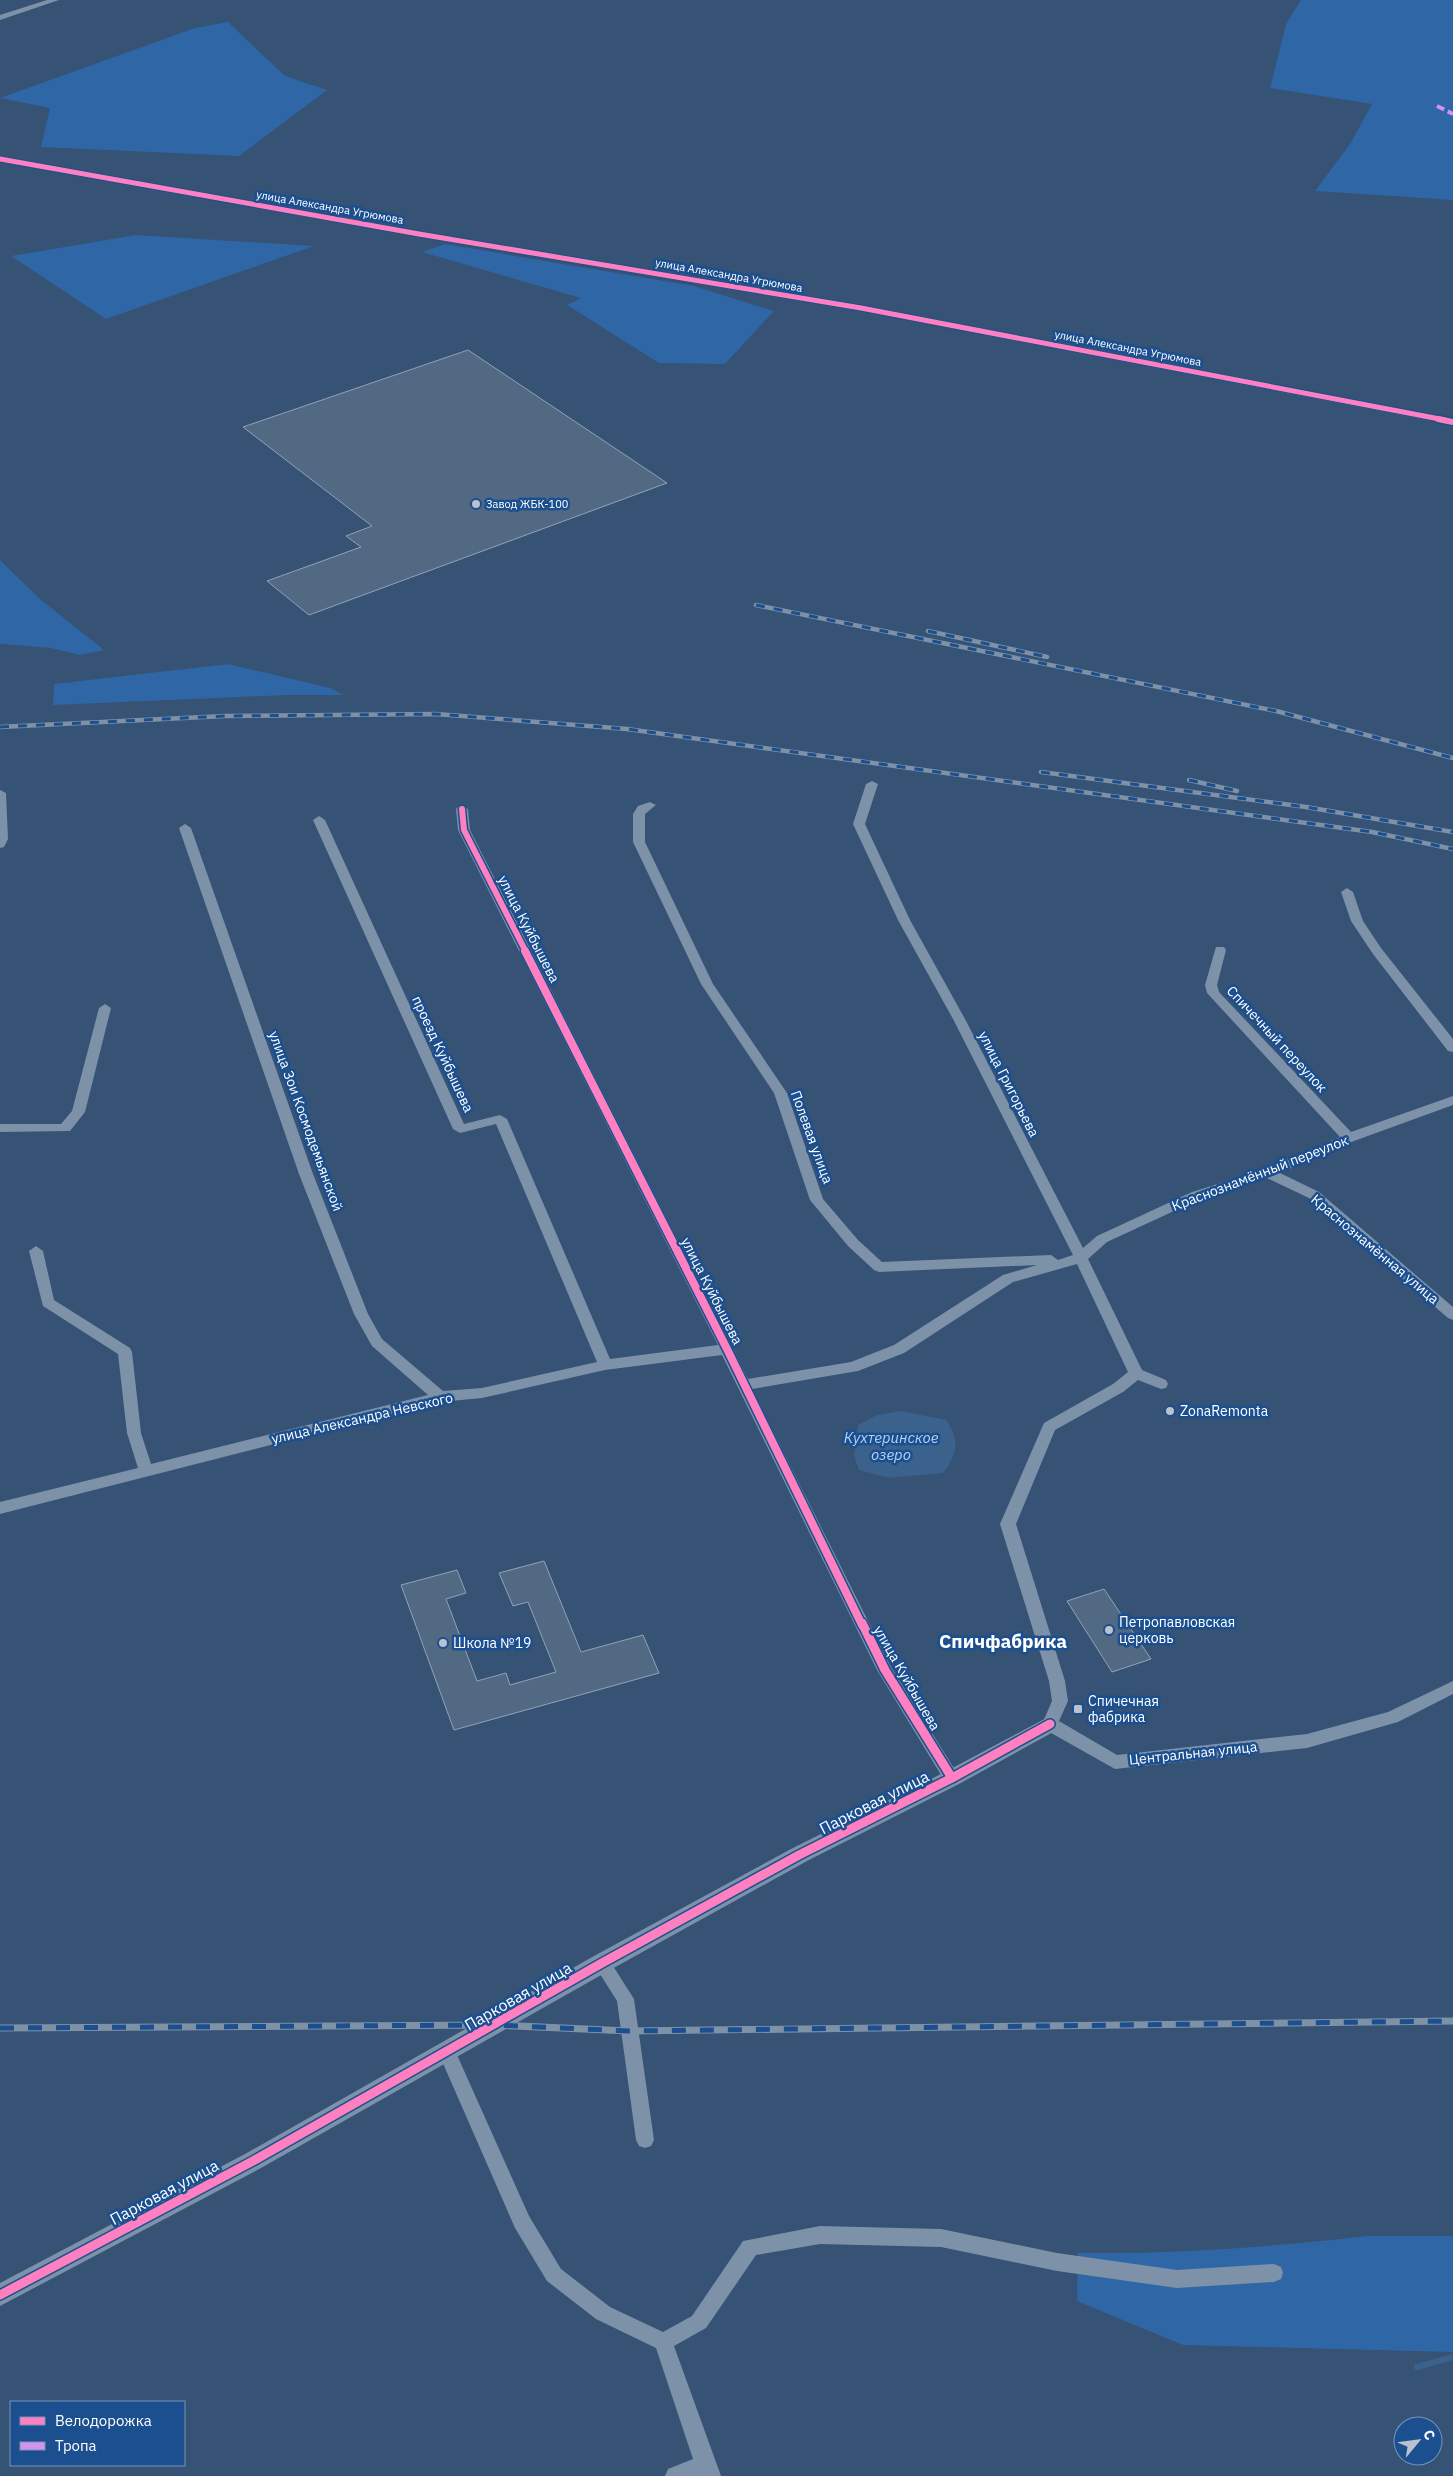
<svg xmlns="http://www.w3.org/2000/svg" width="1453" height="2476" font-family="'IBM Plex Sans',sans-serif">
<rect width="100%" height="100%" fill="#365274"/>
<!-- green -->
<g fill="#2f66a5">
<polygon points="1301,0 1453,0 1453,200 1315,191 1350,144 1372,104 1270,88 1286,24"/>
<polygon points="228,22 285,76 327,90 239,156 41,147 50,108 0,98 195,28"/>
<polygon points="136,235 314,246 106,319 11,256"/>
<polygon points="445,244 694,286 774,311 725,364 659,363 567,305 581,298 422,252"/>
<polygon points="0,560 40,599 104,650 80,655 51,648 0,644"/>
<polygon points="228,664 330,688 344,695 287,695 53,705 54,684"/>
<path d="M 1367,2236 L 1453,2236 L 1453,2352 L 1183,2345 L 1077,2301 L 1078,2253 C 1175,2254 1270,2247 1367,2236 Z"/>
</g>
<!-- water -->
<path fill="#3b618d" d="M 901,1411 L 946,1420 C 961,1441 957,1454 943,1473 L 889,1478 L 859,1470 L 854,1456 L 858,1425 L 877,1415 Z"/>
<g fill="none" stroke-linecap="round" stroke-linejoin="round">
<!-- stream -->
<polyline stroke="#3b618d" stroke-width="6" points="1417,2367 1453,2357"/>
</g>
<!-- building -->
<g fill="#526984" stroke="#92a2b6">
<polygon points="468,350 667,483 309,615 267,581 361,547 346,536 372,526 243,427"/>
<polygon points="544,1561 581,1652 643,1635 659,1673 454,1730 401,1585 457,1570 466,1593 446,1599 477,1681 506,1673 510,1685 556,1672 528,1602 513,1606 499,1573"/>
<polygon points="1104,1589 1151,1659 1112,1672 1067,1601"/>
</g>
<g fill="none" stroke-linecap="round" stroke-linejoin="round">
<!-- minor -->
<g fill="#7d92a8" fill-rule="evenodd">
<polygon points="47,0 59,0 0,20 0,15"/>
<polygon points="0,156 419,231 861,305 1453,419 1453,425 861,311 419,237 0,162"/>
<polygon points="872,781 878,784 865,824 910,920 965,1019 1083,1248 1097,1236 1192,1192 1263,1170 1340,1137 1207,993 1205,985 1216,947 1224,947 1226,950 1217,985 1219,992 1351,1132 1453,1096 1453,1105 1354,1141 1280,1173 1319,1192 1453,1307 1453,1320 1448,1318 1309,1198 1267,1178 1202,1198 1107,1242 1088,1259 1142,1370 1166,1380 1168,1384 1166,1388 1161,1389 1138,1380 1123,1392 1055,1430 1016,1524 1065,1681 1068,1701 1059,1721 1117,1755 1307,1734 1388,1712 1453,1681 1453,1694 1398,1722 1307,1748 1115,1769 1044,1729 1042,1724 1052,1701 1049,1681 1000,1524 1044,1423 1113,1384 1128,1372 1077,1264 1013,1282 904,1353 858,1371 752,1389 891,1667 960,1778 958,1783 952,1785 946,1783 877,1670 722,1355 605,1370 482,1398 440,1402 0,1514 0,1502 138,1468 127,1433 118,1354 43,1306 29,1251 36,1246 43,1251 54,1300 130,1348 132,1352 141,1433 151,1464 428,1395 372,1346 354,1314 299,1174 179,828 185,824 191,828 313,1174 368,1314 382,1339 443,1391 482,1388 597,1362 496,1124 460,1133 453,1129 313,820 319,816 325,820 464,1124 500,1115 507,1119 610,1359 718,1345 458,830 456,809 458,807 462,806 468,809 470,830 748,1379 851,1362 894,1345 1003,1275 1037,1265 879,1272 874,1270 848,1246 810,1200 774,1093 701,984 633,842 633,814 638,806 650,802 656,805 645,814 645,842 713,984 787,1093 823,1199 858,1240 882,1262 1051,1255 1058,1260 1073,1255 953,1019 898,920 853,824 866,784"/>
<polygon points="0,790 6,793 8,839 4,847 0,848"/>
<polygon points="1347,888 1353,892 1363,921 1381,948 1453,1039 1453,1052 1448,1051 1373,954 1351,921 1341,892"/>
<polygon points="105,1004 111,1008 85,1112 70,1131 0,1132 0,1124 61,1124 72,1111 99,1008"/>
<polygon points="602,1956 608,1958 634,1999 654,2140 651,2146 645,2148 639,2146 636,2140 617,2001 593,1963 596,1958"/>
<polygon points="447,2044 453,2046 529,2216 561,2269 610,2307 663,2332 692,2316 743,2241 820,2226 941,2229 1057,2253 1177,2270 1274,2264 1281,2267 1283,2273 1281,2279 1274,2282 1177,2288 1057,2271 941,2247 820,2244 756,2255 706,2328 674,2346 721,2476 665,2476 668,2469 693,2459 656,2348 596,2319 547,2281 515,2228 438,2052 441,2046"/>
</g>
<!-- tertiary -->
<polygon fill="#7d92a8" fill-rule="evenodd" points="1050,1716 1057,1718 1060,1724 1057,1730 959,1784 807,1861 610,1970 261,2168 0,2306 0,2283 245,2154 594,1956 791,1849 945,1772"/>
<!-- rail-far1 casing -->
<g stroke="#7e92a7" stroke-width="4.5">
<g id="rail-far1">
<polyline points="756,605 1276,711 1453,758"/>
<polyline points="928,631 1047,657"/>
<polyline points="0,727 225,716 436,714 627,729 1372,832 1453,849"/>
<polyline points="1041,772 1306,807 1453,832"/>
<polyline points="1189,780 1237,791"/>
</g>
</g>
<!-- rail casing -->
<g stroke="#7e92a7" stroke-width="7">
<polyline id="rail" points="0,2028 494,2025 629,2031 1453,2021"/>
</g>
<!-- rail-far1 -->
<use href="#rail-far1" stroke="#1b4f8f" stroke-width="3" stroke-dasharray="9" stroke-linecap="butt"/>
<!-- rail -->
<use href="#rail" stroke="#1b4f8f" stroke-width="5" stroke-dasharray="14" stroke-linecap="butt"/>
<!-- quiet -->
<polyline stroke="#d193ec" stroke-width="4" stroke-dasharray="8 4" stroke-linecap="butt" points="1437,106 1453,114"/>
<!-- cycleway-far3 casing -->
<g stroke="#1b4f8f" stroke-width="7">
<polyline id="cycleway-far3" points="0,159 419,234 861,308 1445,420"/>
</g>
<!-- cycleway-far2 casing -->
<g stroke="#1b4f8f" stroke-width="9">
<g id="cycleway-far2">
<polyline points="1438,419 1453,422"/>
<polyline points="462,809 464,830 526,952"/>
</g>
</g>
<!-- cycleway-far1 casing -->
<g stroke="#1b4f8f" stroke-width="11">
<polyline id="cycleway-far1" points="525,951 727,1349 862,1625"/>
</g>
<!-- cycleway casing -->
<g stroke="#1b4f8f" stroke-width="12">
<g id="cycleway">
<polyline points="862,1623 885,1670 952,1778"/>
<polyline points="0,2295 253,2161 602,1963 799,1855 952,1778 1050,1724"/>
</g>
</g>
<!-- cycleway-far3 -->
<use href="#cycleway-far3" stroke="#ff80c0" stroke-width="5"/>
<!-- cycleway-far2 -->
<use href="#cycleway-far2" stroke="#ff80c0" stroke-width="6"/>
<!-- cycleway-far1 -->
<use href="#cycleway-far1" stroke="#ff80c0" stroke-width="8"/>
<!-- cycleway -->
<use href="#cycleway" stroke="#ff80c0" stroke-width="9"/>
</g>
<!-- markers -->
<g fill="#b9c2ce" stroke="#1b4f8f" stroke-width="2">
<circle cx="476" cy="504" r="5"/>
<circle cx="1170" cy="1411" r="5"/>
<circle cx="1109" cy="1630" r="5"/>
<circle cx="443" cy="1643" r="5"/>
<rect x="1073" y="1704" width="10" height="10" rx="2.5"/>
</g>
<g text-anchor="middle" dominant-baseline="central" stroke-width="5" stroke-linejoin="round" paint-order="stroke">
<!-- far-street labels -->
<g font-size="11" fill="#fff" stroke="#1b4f8f">
<text transform="translate(330 207) rotate(10)">улица Александра Угрюмова</text>
<text transform="translate(729 275) rotate(10)">улица Александра Угрюмова</text>
<text transform="translate(1128 348) rotate(11)">улица Александра Угрюмова</text>
</g>
<!-- far-poi labels -->
<g font-size="11" fill="#fff" stroke="#1b4f8f" text-anchor="start">
<text x="486" y="504">Завод ЖБК-100</text>
</g>
<!-- street labels -->
<g font-size="14" fill="#fff" stroke="#1b4f8f">
<text transform="translate(529 929) rotate(63)">улица Куйбышева</text>
<text transform="translate(1277 1039) rotate(47)">Спичечный переулок</text>
<text transform="translate(443 1054) rotate(65)">проезд Куйбышева</text>
<text transform="translate(1009 1084) rotate(63)">улица Григорьева</text>
<text transform="translate(306 1121) rotate(70)">улица Зои Космодемьянской</text>
<text transform="translate(812 1137) rotate(70)">Полевая улица</text>
<text transform="translate(1260 1173) rotate(-21)">Краснознамённый переулок</text>
<text transform="translate(1375 1249) rotate(40)">Краснознамённая улица</text>
<text transform="translate(712 1291) rotate(63)">улица Куйбышева</text>
<text transform="translate(362 1418) rotate(-13)">улица Александра Невского</text>
<text transform="translate(907 1678) rotate(60)">улица Куйбышева</text>
<text transform="translate(1193 1753) rotate(-6)">Центральная улица</text>
</g>
<!-- poi labels -->
<g font-size="14" fill="#fff" stroke="#1b4f8f" text-anchor="start">
<text x="1180" y="1411">ZonaRemonta</text>
<text x="1119" y="1622">Петропавловская<tspan x="1119" dy="16">церковь</tspan></text>
<text x="453" y="1643">Школа №19</text>
<text x="1088" y="1701">Спичечная<tspan x="1088" dy="16">фабрика</tspan></text>
</g>
<!-- water labels -->
<g font-size="15" font-style="italic" fill="#b5d3f5" stroke="#1b4f8f">
<text x="891" y="1437">Кухтеринское<tspan x="891" dy="17">озеро</tspan></text>
</g>
<!-- near-street labels -->
<g font-size="16" fill="#fff" stroke="#1b4f8f">
<text transform="translate(874 1802) rotate(-27)">Парковая улица</text>
<text transform="translate(518 1996) rotate(-30)">Парковая улица</text>
<text transform="translate(164 2192) rotate(-28)">Парковая улица</text>
</g>
<!-- district labels -->
<g font-size="19" font-weight="bold" fill="#fff" stroke="#1b4f8f">
<text x="1003" y="1641">Спичфабрика</text>
</g>
</g>
<!-- legend -->
<rect x="10" y="2401" width="175" height="65" fill="#1b4f8f" stroke="#7695bc"/>
<rect x="20" y="2417" width="25" height="8" fill="#ff80c0" stroke="#7695bc"/>
<text x="55" y="2426" font-size="15" fill="#ffffff">Велодорожка</text>
<rect x="20" y="2442" width="25" height="8" fill="#d193ec" stroke="#7695bc"/>
<text x="55" y="2451" font-size="15" fill="#ffffff">Тропа</text>
<!-- north arrow -->
<g transform="translate(1418 2441) rotate(61)"><circle r="24" fill="#1b4f8f" stroke="#7695bc"/>
<path d="M0-4L9 19L0 12L-9 19Z" fill="#b9c2ce"/>
<text y="-8" font-size="14" font-weight="bold" text-anchor="middle" fill="#ffffff">С</text>
</g>
</svg>
